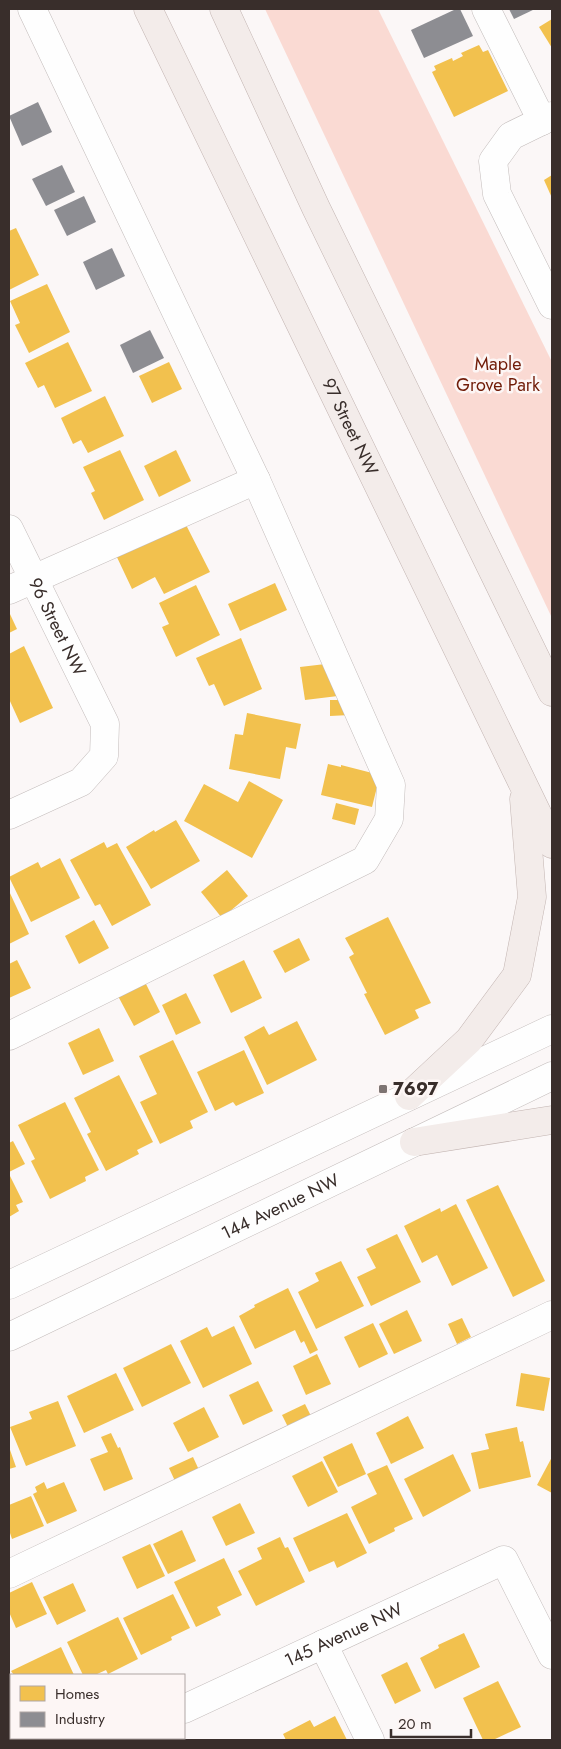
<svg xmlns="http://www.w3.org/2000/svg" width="561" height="1749" font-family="Jost,sans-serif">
<rect width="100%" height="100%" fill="#fbf7f7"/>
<!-- green -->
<polygon fill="#fadad3" points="265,9 378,9 552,362 552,618"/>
<!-- homes -->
<g fill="#f2c14e">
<polygon points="552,19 552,48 539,27"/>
<polygon points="479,45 483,52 488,50 508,91 454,117 432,72 436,70 434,66 452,58 453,61 463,56 461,53"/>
<polygon points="552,175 552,198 544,180"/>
<polygon points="16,228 39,275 9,290 9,231"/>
<polygon points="47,284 70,332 29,353 15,325 20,323 10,301"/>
<polygon points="68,342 92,391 55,408 44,385 38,388 25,363"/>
<polygon points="169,362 182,389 152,403 139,376"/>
<polygon points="105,396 124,436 88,453 81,440 73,444 61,418"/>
<polygon points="120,450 144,500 104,520 91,493 95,491 83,467"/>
<polygon points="176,450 191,481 159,497 144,466"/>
<polygon points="182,517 210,572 164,594 155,577 132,589 115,553"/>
<polygon points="275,583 287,610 240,631 228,604"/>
<polygon points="196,585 220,635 176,657 162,627 169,624 159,603"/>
<polygon points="9,612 17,629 9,633"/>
<polygon points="241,638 262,689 224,706 214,684 209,686 196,658"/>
<polygon points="24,646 53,708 20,723 9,699 9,654"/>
<polygon points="334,663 338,696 305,700 300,667"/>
<polygon points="330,700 350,700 350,715 330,716"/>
<polygon points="247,713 301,724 296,749 286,747 280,779 229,769 235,734 243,735"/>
<polygon points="328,764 341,767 341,765 380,775 372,807 321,795"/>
<polygon points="249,781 283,800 252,858 184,821 204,784 238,802"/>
<polygon points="336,803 359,809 355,825 332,819"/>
<polygon points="176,820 200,861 151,889 126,847 154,830 155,832"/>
<polygon points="104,842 107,848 117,843 151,905 112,926 100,904 95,906 70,860"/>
<polygon points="60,858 80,898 31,922 9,877 38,862 41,868"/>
<polygon points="227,870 248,896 222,918 201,892"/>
<polygon points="9,891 29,934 9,944"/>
<polygon points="388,917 431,1003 415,1010 419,1018 385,1035 364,994 367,993 349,957 354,954 345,938"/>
<polygon points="94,920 109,948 79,964 65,936"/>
<polygon points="299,938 310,960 285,973 273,951"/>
<polygon points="17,960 31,988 9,998 9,964"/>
<polygon points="244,960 262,998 231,1013 213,975"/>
<polygon points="145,982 160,1012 134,1026 118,996"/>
<polygon points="186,993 201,1023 176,1035 162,1005"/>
<polygon points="297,1021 317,1060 267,1085 244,1037 264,1026 269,1035"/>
<polygon points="99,1028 114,1061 83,1075 68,1043"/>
<polygon points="173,1040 208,1112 190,1121 193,1128 160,1144 140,1102 157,1094 139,1056"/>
<polygon points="244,1050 264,1093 236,1106 233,1102 215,1111 197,1072"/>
<polygon points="119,1075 153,1142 137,1150 139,1154 106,1171 87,1134 91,1132 74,1098"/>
<polygon points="65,1102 99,1170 85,1177 86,1181 50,1199 31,1161 35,1159 18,1125"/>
<polygon points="13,1141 25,1164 9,1172 9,1143"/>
<polygon points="9,1174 23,1202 16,1205 19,1211 9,1217"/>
<polygon points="498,1185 545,1281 513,1297 466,1200"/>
<polygon points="456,1204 488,1268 452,1286 437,1255 422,1263 404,1226 440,1208 441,1212"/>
<polygon points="397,1234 421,1282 371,1306 357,1277 376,1268 366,1249"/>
<polygon points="341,1261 364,1306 316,1329 298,1292 319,1281 315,1273"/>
<polygon points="288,1288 318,1350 310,1354 304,1341 301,1343 295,1330 255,1349 239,1316 255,1307 254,1305"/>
<polygon points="407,1310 422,1341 394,1354 379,1324"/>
<polygon points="462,1318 471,1337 457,1344 448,1324"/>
<polygon points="373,1323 388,1354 359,1368 344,1337"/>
<polygon points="234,1326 252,1364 203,1388 180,1341 207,1327 212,1337"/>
<polygon points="171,1344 191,1383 142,1407 123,1368"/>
<polygon points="317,1354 331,1384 306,1395 293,1366"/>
<polygon points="116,1373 134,1410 84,1433 67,1396"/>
<polygon points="521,1373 550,1378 544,1411 516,1406"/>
<polygon points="258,1381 273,1411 243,1425 229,1395"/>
<polygon points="58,1401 76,1446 26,1466 10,1427 32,1419 29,1412"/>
<polygon points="305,1404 311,1416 288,1427 282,1415"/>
<polygon points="204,1407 219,1437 188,1452 173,1423"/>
<polygon points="408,1416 424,1448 391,1464 376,1433"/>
<polygon points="517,1427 520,1442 523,1441 531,1477 479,1489 471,1453 489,1449 485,1434"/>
<polygon points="111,1433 118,1448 120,1447 133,1479 104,1491 90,1459 108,1452 101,1437"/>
<polygon points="352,1443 366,1474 338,1487 323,1457"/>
<polygon points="9,1447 16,1467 9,1469"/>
<polygon points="453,1454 471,1491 423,1517 404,1479"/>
<polygon points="193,1457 199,1470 175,1481 169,1468"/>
<polygon points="552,1457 552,1493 537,1485"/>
<polygon points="322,1461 338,1492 308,1507 292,1476"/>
<polygon points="387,1465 413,1519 394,1528 395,1531 369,1544 351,1507 377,1494 367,1474"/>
<polygon points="44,1482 47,1489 64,1482 77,1511 47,1524 33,1494 37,1492 35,1487"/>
<polygon points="31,1496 44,1526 12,1539 9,1530 9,1505"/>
<polygon points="240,1503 255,1533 226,1546 212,1517"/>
<polygon points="347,1513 367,1553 337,1568 334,1561 309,1572 293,1538"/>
<polygon points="182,1530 196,1561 168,1574 153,1544"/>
<polygon points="280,1537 285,1548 288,1547 305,1582 256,1606 238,1571 262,1559 257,1548"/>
<polygon points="150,1544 165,1576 137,1589 122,1557"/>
<polygon points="224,1558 242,1595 217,1607 221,1615 196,1627 174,1582"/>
<polygon points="32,1582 47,1614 16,1628 9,1612 9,1593"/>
<polygon points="73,1583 86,1611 57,1625 43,1597"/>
<polygon points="173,1594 190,1628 171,1637 172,1640 141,1655 123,1618"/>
<polygon points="118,1617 138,1659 108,1674 106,1670 95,1675 83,1675 67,1642"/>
<polygon points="464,1633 480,1667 435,1689 420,1658 439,1648 438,1645"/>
<polygon points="61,1647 74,1675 14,1675 11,1671"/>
<polygon points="407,1662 421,1691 395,1704 381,1675"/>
<polygon points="498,1681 521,1727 493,1740 483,1740 463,1698"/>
<polygon points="9,1685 11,1691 11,1721 9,1723"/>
<polygon points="335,1716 347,1740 286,1740 283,1734 310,1720 314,1727"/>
</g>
<!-- industry -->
<g fill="#8d8d92">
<polygon points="456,9 460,9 473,36 424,58 411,30"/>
<polygon points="509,9 535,9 514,19"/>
<polygon points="38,102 52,132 22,146 9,116"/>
<polygon points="62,165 75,192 46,206 32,179"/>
<polygon points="84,196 96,222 67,236 54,210"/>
<polygon points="112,248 125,276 96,290 83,262"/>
<polygon points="150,330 164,358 133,373 120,345"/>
</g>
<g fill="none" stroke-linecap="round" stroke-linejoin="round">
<!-- minor casing -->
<g stroke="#c3bcbb" stroke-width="29">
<g id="minor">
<polyline points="486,9 542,121"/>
<polyline points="552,116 511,136 493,161 497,194 552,305"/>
<path id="s1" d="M 9,529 L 105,724 L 104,756 L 81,782 L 9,815"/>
<polyline points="9,590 256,480"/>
<polyline points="9,1036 365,860 389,819 391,785 256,480 32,9"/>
<polyline points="9,1285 552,1029"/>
<path id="s2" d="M 9,1337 L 552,1076"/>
<polyline points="9,1574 552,1315"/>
<polyline points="323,1644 370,1740"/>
<path id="s3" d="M 184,1709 L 504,1560 L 552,1655"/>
<polyline points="117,1740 122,1738"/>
</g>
</g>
<!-- major casing -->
<g stroke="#c2b4b1" stroke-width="29">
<g id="major">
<path id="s4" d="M 148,9 L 552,844"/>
<polyline points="224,9 316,208 552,692"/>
<polyline points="409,1096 469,1040 517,975 532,897 524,799"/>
<polyline points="414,1142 552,1120"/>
</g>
</g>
<!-- minor -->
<use href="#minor" stroke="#fefefe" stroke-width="28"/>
<!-- major -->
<use href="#major" stroke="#f3ecea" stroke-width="28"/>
</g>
<!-- markers -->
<rect fill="#7d7472" stroke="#fdf6f5" stroke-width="2" x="378" y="1084" width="10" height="10" rx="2.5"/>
<g text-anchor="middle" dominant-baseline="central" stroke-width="5" stroke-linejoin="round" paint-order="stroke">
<!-- park labels -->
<g font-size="18" fill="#711d09" stroke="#fdf6f5">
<text x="498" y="364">Maple<tspan x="498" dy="21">Grove Park</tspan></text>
</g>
<!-- street labels -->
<g font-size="18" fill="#392e2b" stroke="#fdf6f5">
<text stroke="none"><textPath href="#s4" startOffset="464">97 Street NW</textPath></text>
<text stroke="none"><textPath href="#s1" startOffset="109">96 Street NW</textPath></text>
<text stroke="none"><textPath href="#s2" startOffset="301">144 Avenue NW</textPath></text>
<text stroke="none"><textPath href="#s3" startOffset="176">145 Avenue NW</textPath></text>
</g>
<!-- poi labels -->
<g font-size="18" font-weight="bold" fill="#392e2b" stroke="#fdf6f5" text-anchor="start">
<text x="393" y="1089">7697</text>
</g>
</g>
<!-- border -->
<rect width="561" height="1749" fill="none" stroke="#392e2b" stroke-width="20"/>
<!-- legend -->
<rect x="10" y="1674" width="175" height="65" fill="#fdf6f5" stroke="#afa6a4"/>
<rect x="20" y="1686" width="25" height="15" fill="#f2c14e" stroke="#afa6a4"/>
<text x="55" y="1699" font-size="15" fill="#392e2b">Homes</text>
<rect x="20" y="1712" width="25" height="15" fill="#8d8d92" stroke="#afa6a4"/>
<text x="55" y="1724" font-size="15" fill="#392e2b">Industry</text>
<!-- scale -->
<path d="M391 1729v8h80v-8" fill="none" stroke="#392e2b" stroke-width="2.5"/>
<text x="398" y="1729" font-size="15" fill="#392e2b" stroke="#fdf6f5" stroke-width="4" paint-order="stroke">20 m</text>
</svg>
